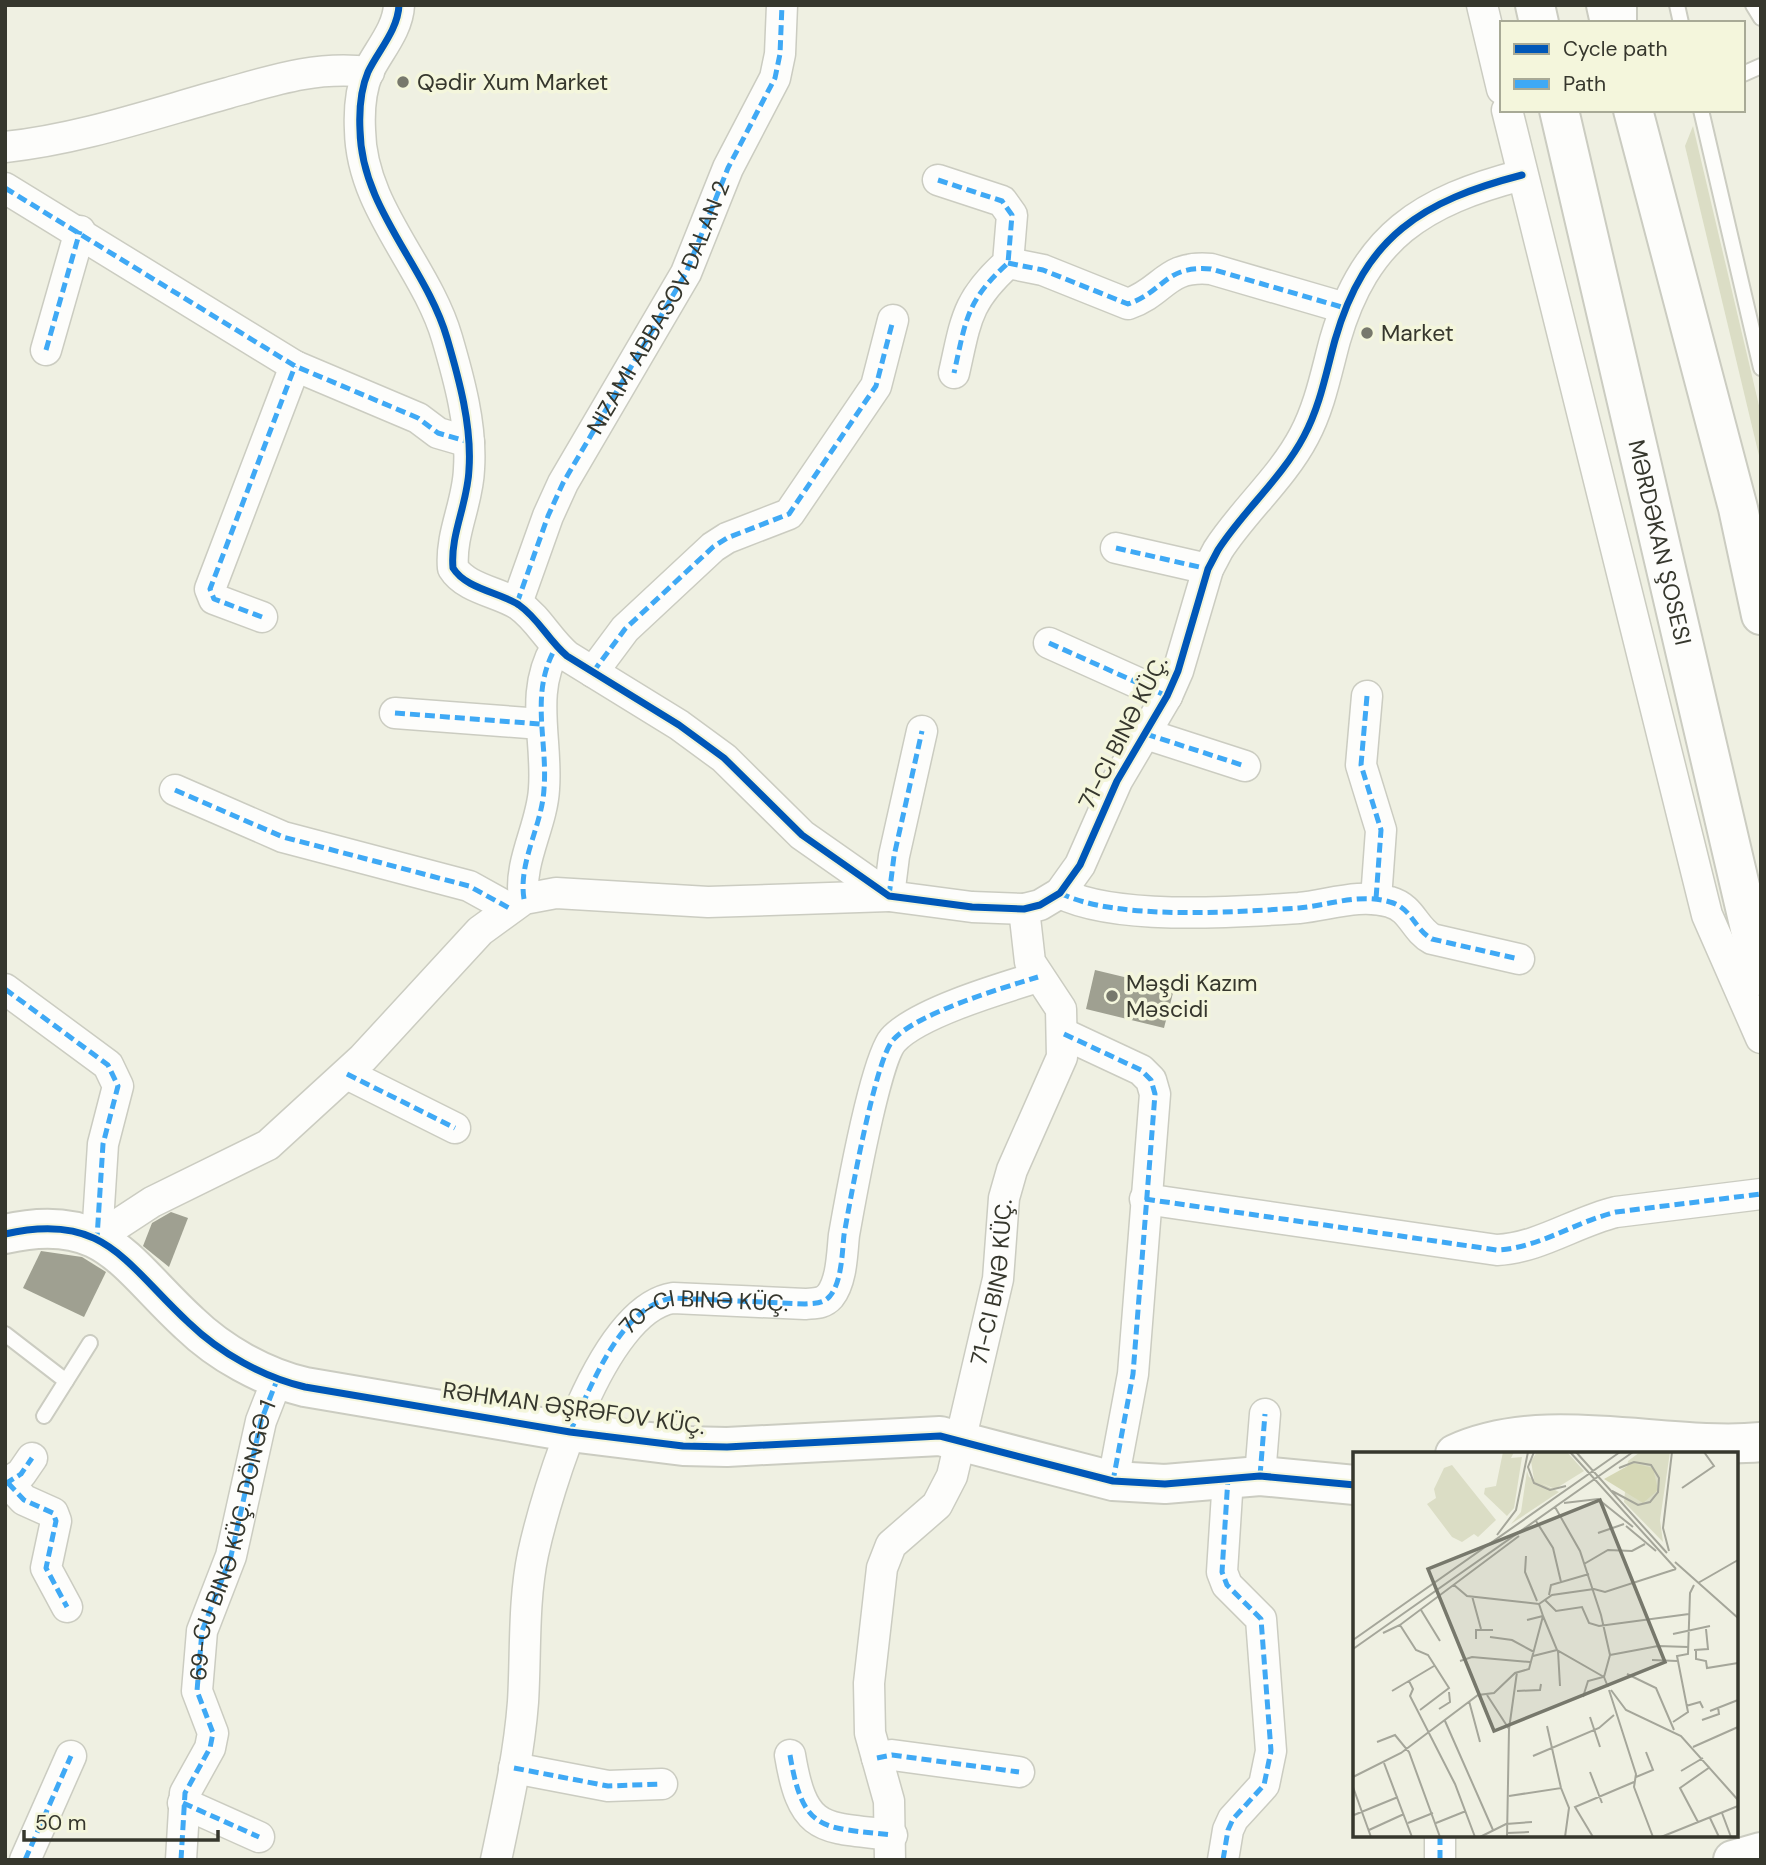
<svg xmlns="http://www.w3.org/2000/svg" width="1766" height="1865" font-family="'DM Sans',sans-serif">
<rect width="100%" height="100%" fill="#eff0e2"/>
<!-- green -->
<polygon fill="#dbddc5" points="1693,126 1761,414 1761,464 1685,146"/>
<!-- building -->
<g fill="#9fa091">
<polygon points="1095,970 1174,989 1164,1028 1086,1009"/>
<polygon points="171,1212 188,1218 169,1267 143,1246 152,1223"/>
<polygon points="41,1251 82,1257 106,1272 84,1317 23,1288"/>
</g>
<g fill="none" stroke-linecap="round" stroke-linejoin="round">
<!-- lane casing -->
<g stroke="#cbccc1" stroke-width="18">
<g id="lane">
<polyline points="1629,5 1629,23"/>
<polyline points="1677,5 1681,23"/>
<polyline points="1753,5 1761,18"/>
<polyline points="1743,74 1761,66"/>
<polyline points="1701,110 1761,368"/>
<polyline points="5,1334 66,1381"/>
<polyline points="44,1416 90,1343"/>
</g>
</g>
<!-- street casing -->
<g stroke="#cbccc1" stroke-width="33">
<g id="street">
<path d="M 399,5 C 398,30 378,51 368,72 C 360,91 359,110 360,130 C 361,208 426,266 447,338 C 459,379 472,426 469,469 C 468,503 450,534 453,568 C 466,589 499,592 519,605 C 539,619 548,640 567,656 L 679,725 L 724,758 L 802,835 L 889,896 L 972,907 L 1024,909 L 1040,905 L 1060,893 L 1080,865 L 1117,781 L 1167,696 L 1178,671 L 1208,569 L 1218,550 C 1243,511 1282,478 1304,436 C 1320,406 1326,373 1335,340 C 1365,236 1422,201 1522,175"/>
<polyline points="1482,5 1502,89"/>
<polyline points="1507,110 1707,915 1761,1038"/>
<path d="M 5,147 C 81,139 155,113 228,93 C 277,79 317,66 369,72"/>
<path d="M 938,180 L 1002,201 L 1012,215 L 1008,263 C 966,301 966,320 954,373"/>
<polyline points="5,188 295,366 418,418 438,433 469,442"/>
<path d="M 1008,263 L 1043,270 L 1128,304 C 1165,291 1165,265 1211,269 L 1345,308"/>
<polyline points="46,350 80,231"/>
<polyline points="1116,548 1208,569"/>
<polyline points="517,603 548,516 563,483 686,273 728,168 775,78 780,54 782,5"/>
<polyline points="262,617 214,599 210,589 295,366"/>
<polyline points="1049,643 1167,696"/>
<polyline points="593,672 625,629 713,547 727,538 789,514 876,386 893,320"/>
<polyline points="1367,696 1361,765 1381,830 1376,899"/>
<polyline points="395,713 541,724"/>
<polyline points="1146,734 1245,766"/>
<polyline points="175,790 283,837 469,886 509,908"/>
<path d="M 1060,893 C 1116,921 1236,912 1299,908 C 1329,905 1360,893 1390,902 C 1412,908 1414,929 1432,939 L 1519,959"/>
<path d="M 524,899 C 518,862 542,826 544,789 C 548,740 529,693 556,647"/>
<polyline points="5,989 108,1065 118,1086 103,1144 97,1238"/>
<polyline points="1064,1034 1141,1070 1151,1080 1155,1094 1133,1374 1113,1481"/>
<polyline points="347,1074 455,1128"/>
<path d="M 1145,1199 L 1497,1250 C 1539,1248 1575,1222 1616,1212 L 1761,1194"/>
<polyline points="97,1238 152,1202 268,1145 363,1058 480,931 524,899 556,893 708,902 889,896 894,856 922,731"/>
<polyline points="1260,1476 1265,1414"/>
<polyline points="8,1483 24,1500 53,1513 56,1521 46,1568 67,1607"/>
<polyline points="5,1484 21,1474 32,1458"/>
<path d="M 790,1755 C 803,1833 822,1827 892,1835"/>
<polyline points="877,1758 892,1755 1019,1772"/>
<polyline points="514,1768 608,1786 662,1784"/>
<polyline points="183,1803 259,1837"/>
<polyline points="1440,1835 1440,1860"/>
<polyline points="25,1860 71,1756"/>
<path id="s1" d="M 181,1860 L 185,1793 L 210,1748 L 213,1733 L 197,1691 L 202,1631 L 231,1556 L 261,1421 L 277,1380"/>
<path d="M 496,1860 C 507,1808 519,1755 523,1702 C 526,1653 523,1602 533,1554 C 547,1490 601,1309 673,1298 L 805,1304 C 815,1303 823,1304 830,1296 C 842,1281 842,1253 844,1235 C 850,1201 875,1060 893,1040 C 917,1013 1002,988 1038,977"/>
<path id="s2" d="M 890,1860 L 889,1801 L 870,1733 L 869,1683 L 882,1568 L 891,1545 L 937,1505 L 952,1476 L 998,1279 L 1004,1198 L 1012,1170 L 1062,1057 L 1061,1009 L 1030,962 L 1024,909"/>
<polyline points="1223,1860 1228,1830 1233,1819 1264,1785 1271,1751 1261,1619 1227,1585 1222,1572 1228,1478"/>
</g>
</g>
<!-- secondary casing -->
<g stroke="#cbccc1" stroke-width="42">
<g id="secondary">
<path d="M 5,1234 C 105,1211 125,1264 189,1323 C 220,1353 263,1377 305,1387 L 570,1432 L 683,1446 L 727,1447 L 940,1436 L 1113,1481 L 1165,1484 L 1260,1476 L 1355,1485"/>
<path d="M 1455,1454 C 1547,1412 1664,1451 1761,1442"/>
<polyline points="1733,1860 1761,1852"/>
</g>
</g>
<!-- highway casing -->
<g stroke="#cbccc1" stroke-width="42">
<g id="highway">
<polyline points="1535,5 1539,23"/>
<polyline points="1606,5 1610,23"/>
<path id="s3" d="M 1559,110 L 1761,976"/>
<polyline points="1633,110 1738,508 1761,615"/>
</g>
</g>
<!-- lane -->
<use href="#lane" stroke="#fdfdfb" stroke-width="14"/>
<!-- street -->
<use href="#street" stroke="#fdfdfb" stroke-width="30"/>
<!-- secondary -->
<use href="#secondary" stroke="#fdfdfb" stroke-width="38"/>
<!-- highway -->
<use href="#highway" stroke="#fdfdfb" stroke-width="38"/>
<!-- quiet -->
<g stroke="#3fa9f5" stroke-width="5" stroke-dasharray="10 5" stroke-linecap="butt">
<path d="M 938,180 L 1002,201 L 1012,215 L 1008,263 C 966,301 966,320 954,373"/>
<polyline points="5,188 295,366 418,418 438,433 469,442"/>
<path d="M 1008,263 L 1043,270 L 1128,304 C 1165,291 1165,265 1211,269 L 1345,308"/>
<polyline points="46,350 80,231"/>
<polyline points="1116,548 1208,569"/>
<path id="s4" d="M 517,603 L 548,516 L 563,483 L 686,273 L 728,168 L 775,78 L 780,54 L 782,5"/>
<polyline points="262,617 214,599 210,589 295,366"/>
<polyline points="1049,643 1167,696"/>
<polyline points="593,672 625,629 713,547 727,538 789,514 876,386 893,320"/>
<polyline points="1367,696 1361,765 1381,830 1376,899"/>
<polyline points="395,713 541,724"/>
<polyline points="1146,734 1245,766"/>
<polyline points="175,790 283,837 469,886 509,908"/>
<path d="M 1060,893 C 1116,921 1236,912 1299,908 C 1329,905 1360,893 1390,902 C 1412,908 1414,929 1432,939 L 1519,959"/>
<polyline points="889,896 894,856 922,731"/>
<path d="M 524,899 C 518,862 542,826 544,789 C 548,740 529,693 556,647"/>
<polyline points="5,989 108,1065 118,1086 103,1144 97,1238"/>
<polyline points="1064,1034 1141,1070 1151,1080 1155,1094 1133,1374 1113,1481"/>
<polyline points="347,1074 455,1128"/>
<path d="M 1145,1199 L 1497,1250 C 1539,1248 1575,1222 1616,1212 L 1761,1194"/>
<path id="s5" d="M 570,1432 C 591,1387 620,1306 673,1298 L 805,1304 C 815,1303 823,1304 830,1296 C 842,1281 842,1253 844,1235 C 850,1201 875,1060 893,1040 C 917,1013 1002,988 1038,977"/>
<polyline points="1260,1476 1265,1414"/>
<polyline points="8,1483 24,1500 53,1513 56,1521 46,1568 67,1607"/>
<polyline points="5,1484 21,1474 32,1458"/>
<path d="M 790,1755 C 803,1833 822,1827 892,1835"/>
<polyline points="877,1758 892,1755 1019,1772"/>
<polyline points="514,1768 608,1786 662,1784"/>
<polyline points="183,1803 259,1837"/>
<polyline points="1440,1835 1440,1860"/>
<polyline points="25,1860 71,1756"/>
<polyline points="181,1860 185,1793 210,1748 213,1733 197,1691 202,1631 231,1556 261,1421 277,1380"/>
<polyline points="1223,1860 1228,1830 1233,1819 1264,1785 1271,1751 1261,1619 1227,1585 1222,1572 1228,1478"/>
</g>
<!-- cycleway casing -->
<g stroke="#f4f6dc" stroke-width="11">
<g id="cycleway">
<path d="M 399,5 C 398,30 378,51 368,72 C 360,91 359,110 360,130 C 361,208 426,266 447,338 C 459,379 472,426 469,469 C 468,503 450,534 453,568 C 466,589 499,592 519,605 C 539,619 548,640 567,656 L 679,725 L 724,758 L 802,835 L 889,896 L 972,907 L 1024,909 L 1040,905 L 1060,893 L 1080,865 L 1117,781 L 1167,696 L 1178,671 L 1208,569 L 1218,550 C 1243,511 1282,478 1304,436 C 1320,406 1326,373 1335,340 C 1365,236 1422,201 1522,175"/>
<path d="M 5,1234 C 105,1211 125,1264 189,1323 C 220,1353 263,1377 305,1387 L 570,1432 L 683,1446 L 727,1447 L 940,1436 L 1113,1481 L 1165,1484 L 1260,1476 L 1355,1485"/>
</g>
</g>
<!-- cycleway -->
<use href="#cycleway" stroke="#0057b8" stroke-width="7"/>
</g>
<!-- markers -->
<g fill="#77786c" stroke="#f4f6dc" stroke-width="2.5">
<circle cx="403" cy="82" r="7"/>
<circle cx="1367" cy="333" r="7"/>
<circle cx="1112" cy="996" r="7"/>
</g>
<g text-anchor="middle" dominant-baseline="central" stroke-width="7" stroke-linejoin="round" paint-order="stroke">
<!-- poi labels -->
<g font-size="23" fill="#36372d" stroke="#f4f6dc" text-anchor="start">
<text x="417" y="82">Qədir Xum Market</text>
<text x="1381" y="333">Market</text>
<text x="1126" y="983">Məşdi Kazım<tspan x="1126" dy="26">Məscidi</tspan></text>
</g>
<!-- street labels -->
<g font-size="23" fill="#36372d" stroke="#f4f6dc">
<text stroke="none"><textPath href="#s4" startOffset="329">NIZAMI ABBASOV DALAN 2</textPath></text>
<text stroke="none"><textPath href="#s3" startOffset="444">MƏRDƏKAN ŞOSESI</textPath></text>
<text transform="translate(1123 732) rotate(-63)">71-CI BINƏ KÜÇ.</text>
<text stroke="none"><textPath href="#s2" startOffset="612">71-CI BINƏ KÜÇ.</textPath></text>
<text stroke="none"><textPath href="#s5" startOffset="203">70-CI BINƏ KÜÇ.</textPath></text>
<text transform="translate(574 1408) rotate(8)">RƏHMAN ƏŞRƏFOV KÜÇ.</text>
<text stroke="none"><textPath href="#s1" startOffset="334">69-CU BINƏ KÜÇ. DÖNGƏ 1</textPath></text>
</g>
</g>
<!-- overview -->
<g transform="translate(1353 1452)">
<rect width="385" height="385" fill="#eff0e2"/>
<path d="M 150,0 L 161,0 L 158,6 L 169,5 L 161,56 L 154,64 L 131,42 L 132,36 L 143,34 ZM 184,0 L 214,0 L 231,19 L 202,37 L 181,28 L 178,9 ZM 287,0 L 317,0 L 307,68 L 310,90 L 271,50 L 275,9 ZM 99,13 L 143,68 L 125,85 L 121,82 L 109,90 L 99,85 L 74,52 L 83,46 L 81,37 L 91,16 ZM 174,19 L 176,25 L 206,40 L 158,72 L 168,60 Z" fill="#dbddc5"/>
<path d="M 280,11 L 300,16 L 305,38 L 290,51 L 251,27 Z" fill="#d5d7b5"/>
<path fill="none" stroke="#a5a69a" stroke-width="2" d="M 181,0 L 175,15 L 181,31 L 197,38 L 213,34M 217,0 L 323,117M 223,0 L 314,101M 329,36 L 361,14 L 351,0M 259,39 L 285,53 L 297,50 L 305,40 L 306,26 L 298,13 L 281,10 L 266,16M 211,51 L 245,47 L 280,75M 202,55 L 227,99 L 248,163 L 257,203 L 251,225 L 255,235M 183,69 L 200,96 L 208,130M 273,74 L 303,99M 245,81 L 271,72M 144,83 L 163,58 L 175,0M 316,99 L 310,76 L 319,0M 173,104 L 172,120 L 184,149M 322,110 L 385,166M 231,112 L 255,98 L 279,99 L 292,92M 345,131 L 385,108M 101,133 L 114,144 L 186,152M 196,143 L 198,133 L 236,122M 119,144 L 128,177M 192,148 L 203,159 L 229,155 L 236,171 L 246,174 L 336,162M 186,152 L 199,143 L 241,137 L 252,140 L 323,117M 68,158 L 87,189M 174,168 L 190,164 L 204,198 L 251,225M 47,173 L 63,198 L 75,203 L 96,236 L 67,258M 30,181 L 47,173 L 166,84M 320,182 L 357,174M 137,185 L 159,188 L 181,200M 123,187 L 123,178 L 140,178M 0,188 L 267,0M 0,197 L 280,0M 341,198 L 355,197 L 353,177M 343,198 L 343,207 L 353,209 L 354,216 L 385,211M 205,199 L 207,234M 257,203 L 305,194 L 335,195M 180,204 L 204,198M 299,208 L 324,209M 107,209 L 119,205 L 177,210M 274,222 L 303,236 L 321,278M 56,229 L 60,237 L 57,244 L 102,332 L 122,385M 256,238 L 283,322 L 281,335 L 300,385M 258,238 L 273,258 L 328,284 L 385,348M 39,239 L 81,214M 164,239 L 187,238 L 188,232M 134,243 L 156,277 L 154,385M 230,245 L 235,229 L 250,225M 116,249 L 127,290M 333,254 L 347,250 L 350,256M 86,257 L 97,250 L 96,240M 357,259 L 385,248M 237,265 L 247,295M 349,268 L 366,262 L 365,255M 92,269 L 140,378M 320,270 L 335,260 L 324,204 L 335,202 L 337,141 L 341,133M 194,274 L 208,336M 156,277 L 164,220M 24,290 L 42,283 L 56,300 L 87,385M 340,295 L 385,275M 180,304 L 246,276 L 261,263M 31,311 L 59,385M 328,319 L 350,306M 237,320 L 249,351M 0,325 L 48,301 L 125,243 L 141,241 L 162,221 L 176,217 L 190,164 L 186,152M 283,325 L 300,318 L 293,300M 0,335 L 18,385M 156,344 L 208,336 L 216,356 L 212,385M 369,361 L 378,385M 1,363 L 45,345M 357,366 L 366,385M 345,370 L 327,336 L 357,315M 55,371 L 80,361M 83,371 L 113,359M 16,378 L 51,362M 154,381 L 176,380M 127,385 L 153,372 L 179,370M 240,385 L 222,355 L 281,330M 308,385 L 385,354"/>
<path fill="#77786c" fill-opacity="0.15" stroke="#77786c" stroke-width="3.5" d="M 247,48 L 312,210 L 141,279 L 75,117 Z"/>
<rect width="385" height="385" fill="none" stroke="#36372d" stroke-width="3.5"/>
</g>
<!-- border -->
<rect width="1766" height="1865" fill="none" stroke="#36372d" stroke-width="14"/>
<!-- legend -->
<rect x="1500" y="21" width="245" height="91" fill="#f4f6dc" stroke="#a8aa96" stroke-width="2"/>
<rect x="1514" y="44" width="35" height="10" fill="#0057b8" stroke="#a8aa96" stroke-width="2"/>
<text x="1563" y="56" font-size="21" fill="#36372d">Cycle path</text>
<rect x="1514" y="79" width="35" height="10" fill="#3fa9f5" stroke="#a8aa96" stroke-width="2"/>
<text x="1563" y="91" font-size="21" fill="#36372d">Path</text>
<!-- scale -->
<path d="M24 1830v10h194v-10" fill="none" stroke="#36372d" stroke-width="3.5"/>
<text x="35" y="1830" font-size="21" fill="#36372d" stroke="#f4f6dc" stroke-width="5" paint-order="stroke">50 m</text>
</svg>
